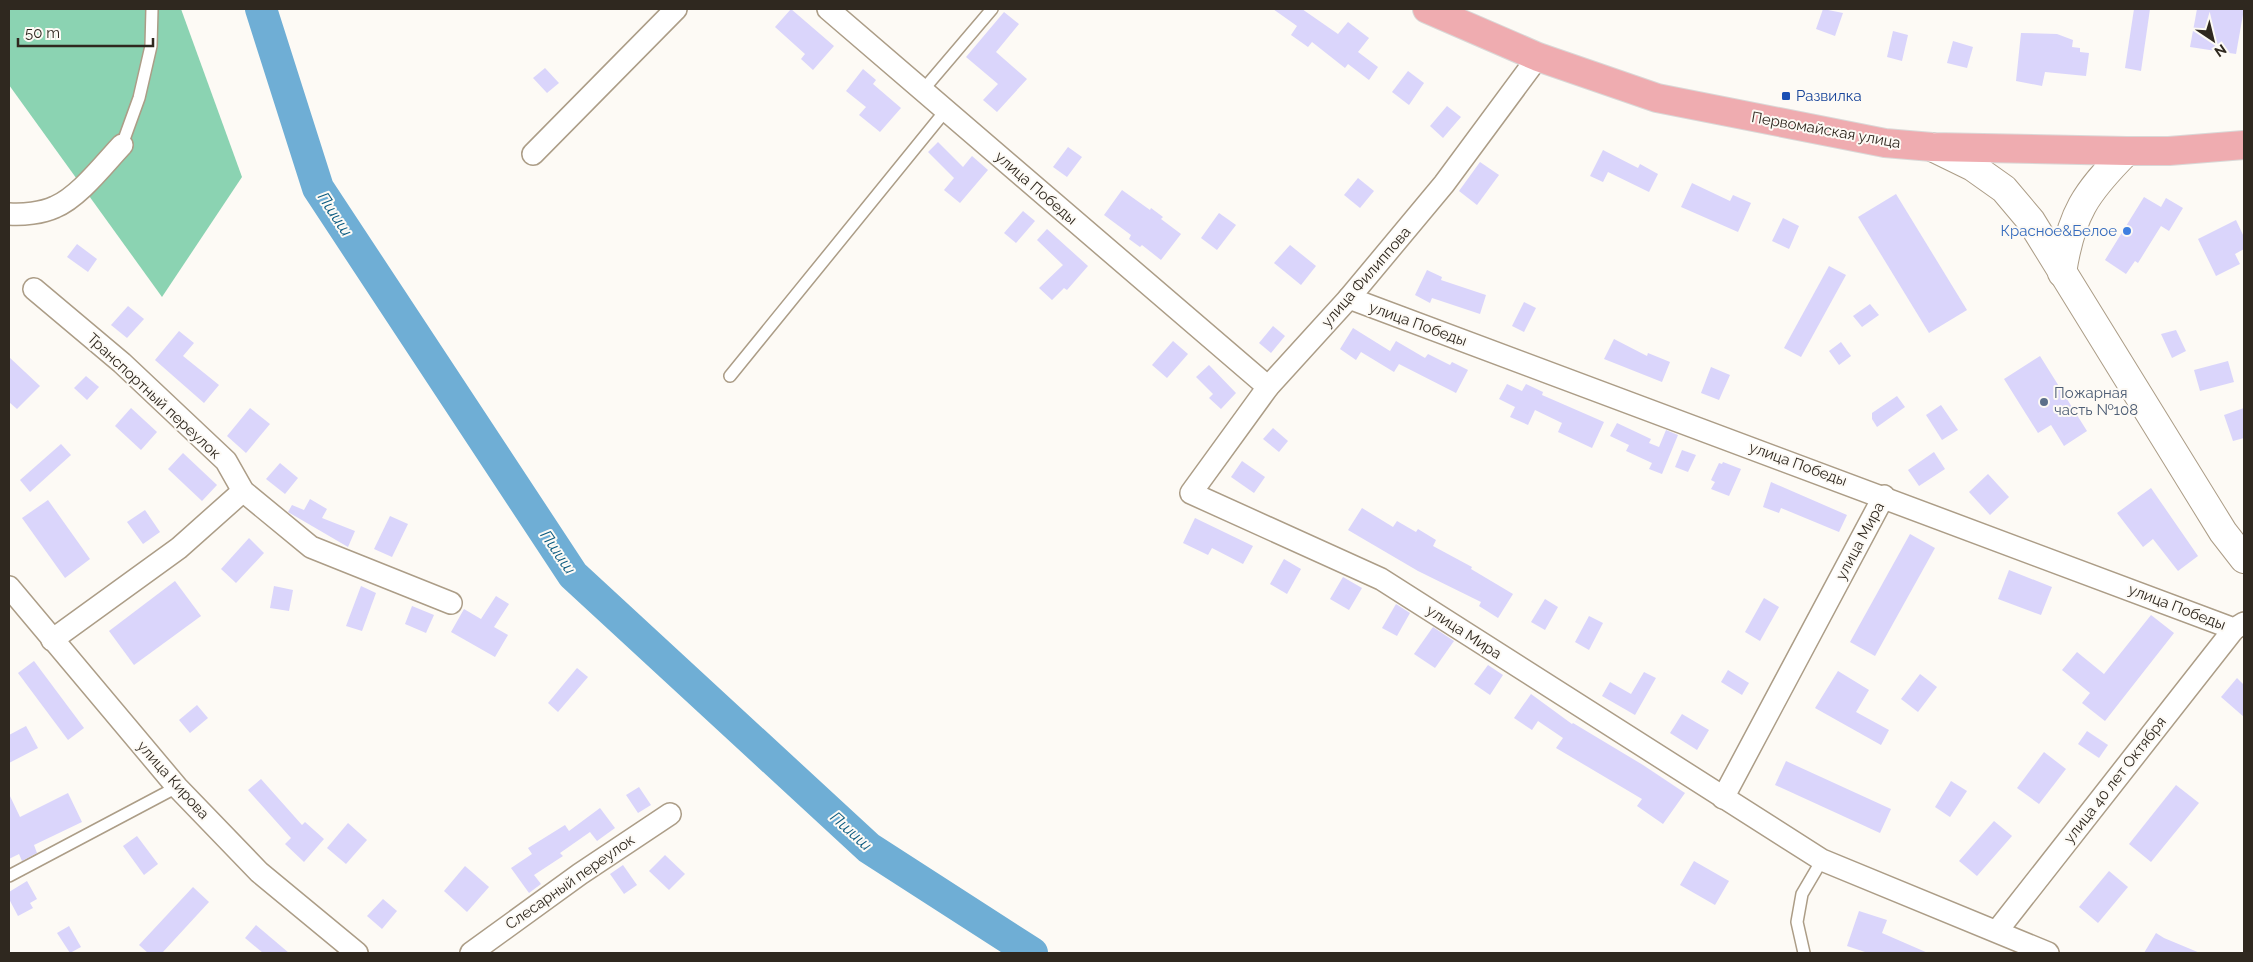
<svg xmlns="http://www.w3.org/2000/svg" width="2253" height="962" font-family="Raleway,sans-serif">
<rect width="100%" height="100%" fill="#fdfaf5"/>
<!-- forest -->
<polygon fill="#8bd3b2" points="9,9 181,9 242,177 162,297 9,85"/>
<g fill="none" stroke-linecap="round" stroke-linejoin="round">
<!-- river -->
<polyline stroke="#6faed5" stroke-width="32" points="261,9 318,188 573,575 869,848 1032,953"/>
</g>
<!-- building -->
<g fill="#dad5fb">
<polygon points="791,9 834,46 813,70 801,59 805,54 775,27"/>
<polygon points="1273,9 1302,9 1338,34 1348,22 1369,38 1358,52 1378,67 1369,80 1348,64 1345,68 1312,42 1308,47 1291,35 1297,26"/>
<polygon points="1823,9 1843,13 1835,36 1816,29"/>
<polygon points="2134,9 2150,9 2141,71 2125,68"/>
<polygon points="2197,9 2244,9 2236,54 2190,47"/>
<polygon points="1004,12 1019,24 996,52 1027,79 997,112 983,100 998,84 966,57"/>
<polygon points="1893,31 1908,35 1902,61 1887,57"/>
<polygon points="2021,33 2057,34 2073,40 2072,47 2080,48 2080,52 2089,53 2086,76 2045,72 2042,86 2016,81"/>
<polygon points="1953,41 1973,47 1967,68 1947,63"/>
<polygon points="545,68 559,83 547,93 533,78"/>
<polygon points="863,69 876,80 873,84 901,108 880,132 859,115 866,107 846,91"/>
<polygon points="1408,71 1424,83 1409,105 1392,92"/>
<polygon points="1447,106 1461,117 1443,138 1430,126"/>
<polygon points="938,142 963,167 972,156 988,170 960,203 944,190 954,178 928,152"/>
<polygon points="1068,147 1082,157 1067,177 1053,167"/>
<polygon points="1603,150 1638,168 1640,164 1658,174 1649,192 1608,172 1603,182 1590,176"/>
<polygon points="1480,162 1499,175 1477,205 1459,191"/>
<polygon points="1358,178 1374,191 1360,208 1344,195"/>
<polygon points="1692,183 1730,201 1733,195 1751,203 1738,232 1681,207"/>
<polygon points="1122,190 1150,210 1151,208 1163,217 1161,219 1181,234 1161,260 1142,245 1140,247 1129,239 1131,235 1104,215"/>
<polygon points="1896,194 1967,310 1929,333 1858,217"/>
<polygon points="2144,197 2161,207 2166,198 2183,208 2169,231 2161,226 2138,263 2135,261 2126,274 2105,260"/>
<polygon points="1023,211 1035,221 1016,243 1004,233"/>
<polygon points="1219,213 1236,225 1217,250 1201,238"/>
<polygon points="1783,218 1799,226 1789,249 1772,241"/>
<polygon points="2236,220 2244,237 2244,249 2235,254 2240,264 2216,276 2198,239"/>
<polygon points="1047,229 1088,266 1067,290 1064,288 1052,300 1039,288 1063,265 1037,240"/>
<polygon points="77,244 97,259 88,272 67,257"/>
<polygon points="1290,245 1316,266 1301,285 1274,263"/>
<polygon points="1829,266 1846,275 1801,357 1784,348"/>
<polygon points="1427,270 1442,277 1441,280 1486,295 1480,314 1432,298 1430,303 1415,295"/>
<polygon points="1524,302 1536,308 1524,332 1512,326"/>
<polygon points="1870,304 1879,315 1862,327 1853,316"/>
<polygon points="128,306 144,319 127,338 111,325"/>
<polygon points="1273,326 1285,336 1271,353 1259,343"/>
<polygon points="1353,328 1390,351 1396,341 1425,358 1428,354 1450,365 1452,362 1468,370 1456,393 1399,364 1394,372 1361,352 1356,360 1340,349"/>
<polygon points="2176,330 2186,351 2172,358 2161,334"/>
<polygon points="179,331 194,343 183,356 219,385 204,403 155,360"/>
<polygon points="1614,339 1647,356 1648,353 1670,362 1662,382 1604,359"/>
<polygon points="1173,341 1188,354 1167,378 1152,365"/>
<polygon points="1841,342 1851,356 1839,365 1829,351"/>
<polygon points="2040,356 2087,431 2064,446 2051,425 2038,433 2004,379"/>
<polygon points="9,357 40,386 17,409 9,402"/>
<polygon points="2228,361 2234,382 2200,391 2194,370"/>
<polygon points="1209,365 1236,393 1221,409 1209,398 1213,394 1196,377"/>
<polygon points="1711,367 1730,375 1719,400 1701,393"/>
<polygon points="86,376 99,387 87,400 74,388"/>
<polygon points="1507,384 1522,391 1526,384 1543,392 1542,395 1604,422 1592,448 1558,432 1562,423 1535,410 1528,425 1510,417 1515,407 1499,399"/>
<polygon points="1897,396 1905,407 1877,427 1872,419 1872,413"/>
<polygon points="1941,405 1958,430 1942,440 1926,415"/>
<polygon points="131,408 157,432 141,450 115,426"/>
<polygon points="250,408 270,424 246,453 227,436"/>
<polygon points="2244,408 2244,438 2233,441 2224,415"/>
<polygon points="1617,423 1651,439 1649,443 1659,447 1666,430 1678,435 1662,474 1649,469 1652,463 1626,451 1629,445 1610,436"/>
<polygon points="1273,428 1288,441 1279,452 1263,439"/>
<polygon points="61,444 71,455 30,492 20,480"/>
<polygon points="1682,450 1696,455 1688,472 1675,467"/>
<polygon points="1934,452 1945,469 1919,486 1908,470"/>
<polygon points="183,453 217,485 202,501 168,469"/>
<polygon points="1242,461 1265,477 1254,493 1231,477"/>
<polygon points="1723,462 1741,469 1729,496 1711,489 1715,482 1711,480 1719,463 1722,464"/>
<polygon points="280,463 298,478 285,494 266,479"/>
<polygon points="1988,474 2009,497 1990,515 1969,492"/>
<polygon points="1771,482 1847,515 1839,532 1781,508 1779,513 1763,507"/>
<polygon points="2151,488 2198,556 2178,571 2153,539 2143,547 2117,513"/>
<polygon points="310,499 327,509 322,518 355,531 348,547 288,512 292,505 304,510"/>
<polygon points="48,500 90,559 65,578 22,518"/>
<polygon points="1362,508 1393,527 1397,521 1416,532 1418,529 1436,540 1433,546 1472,567 1471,569 1513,594 1498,618 1479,606 1481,602 1418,571 1348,530"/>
<polygon points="145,510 160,532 143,544 127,522"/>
<polygon points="390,516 408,524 392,557 374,549"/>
<polygon points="1195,518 1253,546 1243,564 1212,548 1208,555 1183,543"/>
<polygon points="1910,534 1935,548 1875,656 1850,642"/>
<polygon points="249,538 264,553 236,583 221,569"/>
<polygon points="1284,559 1301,569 1287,594 1270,584"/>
<polygon points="2009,570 2052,587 2041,615 1998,599"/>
<polygon points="1343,577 1362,588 1349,610 1330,599"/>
<polygon points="175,581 201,616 134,665 109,631"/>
<polygon points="274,586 293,590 289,611 270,608"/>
<polygon points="361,586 376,593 362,631 346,626"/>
<polygon points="496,596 509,604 494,627 508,635 495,657 451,632 464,609 481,619"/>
<polygon points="1764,598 1779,607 1760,641 1745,632"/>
<polygon points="1545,599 1558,607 1545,630 1531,622"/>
<polygon points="1396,604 1410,613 1397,636 1382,628"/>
<polygon points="412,606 434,615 426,633 405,624"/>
<polygon points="2151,615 2174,633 2105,721 2082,703 2090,693 2062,670 2077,652 2104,674"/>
<polygon points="1589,616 1603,623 1589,650 1575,642"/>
<polygon points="1433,627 1454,641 1435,668 1414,654"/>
<polygon points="34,661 84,728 68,740 18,673"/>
<polygon points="1488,665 1503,675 1490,695 1474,684"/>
<polygon points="577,668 588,677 558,712 548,703"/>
<polygon points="1728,670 1749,683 1742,695 1721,682"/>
<polygon points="1838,671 1869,690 1856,712 1889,730 1881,745 1815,708"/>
<polygon points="1644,672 1656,678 1635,715 1602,696 1610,682 1631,694"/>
<polygon points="1920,674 1937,687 1918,712 1901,699"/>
<polygon points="2237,678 2244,685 2244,717 2221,697"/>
<polygon points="1531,694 1572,724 1573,723 1643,765 1685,793 1663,824 1637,806 1642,799 1556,748 1563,738 1538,721 1532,730 1514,718"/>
<polygon points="197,705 208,718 190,733 179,720"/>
<polygon points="1682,714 1709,730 1697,750 1670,733"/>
<polygon points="26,726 38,748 9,763 9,735"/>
<polygon points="2087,731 2108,745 2099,758 2078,744"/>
<polygon points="2044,752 2066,769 2039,804 2017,788"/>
<polygon points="1786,761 1891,809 1880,833 1775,785"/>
<polygon points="261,779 302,825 305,822 324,839 304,862 285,844 291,838 248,790"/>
<polygon points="1951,781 1967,791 1950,817 1935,807"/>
<polygon points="2176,785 2199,803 2151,862 2129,844"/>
<polygon points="639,787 651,805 638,813 626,795"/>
<polygon points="68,793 82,822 34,845 37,853 22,861 19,854 9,859 9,794 20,817"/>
<polygon points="600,808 615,828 597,841 590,832 560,853 563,856 534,875 541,884 529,893 511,868 532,854 528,848 565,825 569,831"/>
<polygon points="1994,821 2012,836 1977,876 1959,861"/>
<polygon points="348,823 367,840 346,864 327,848"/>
<polygon points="137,836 158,864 144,875 123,846"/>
<polygon points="665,855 685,874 669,890 649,871"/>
<polygon points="1694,861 1729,881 1715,905 1680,885"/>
<polygon points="623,865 637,885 624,894 610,874"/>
<polygon points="465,866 489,887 467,912 444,891"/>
<polygon points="2109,871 2128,887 2098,923 2079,907"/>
<polygon points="27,881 37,899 30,903 33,908 18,916 9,899 9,892"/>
<polygon points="193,887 209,902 162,953 148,953 139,945"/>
<polygon points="383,899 397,911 382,929 367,916"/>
<polygon points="1859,911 1887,920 1882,933 1928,953 1868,953 1847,946"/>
<polygon points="256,925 289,953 263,953 245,938"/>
<polygon points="69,926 81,947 70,953 57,933"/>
<polygon points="2156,933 2164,938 2200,953 2144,953"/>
</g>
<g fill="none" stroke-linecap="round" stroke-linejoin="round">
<!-- service casing -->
<g stroke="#ac9d87" stroke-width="14">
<g id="service">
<polyline points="923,90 992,9"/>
<polyline points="122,145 139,98 151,46 152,9"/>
<polyline points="730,376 946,110"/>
<polyline points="9,876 177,787"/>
<polyline points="1804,953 1797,922 1802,894 1822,860"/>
</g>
</g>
<!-- minor casing -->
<g stroke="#ac9d87" stroke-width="24">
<g id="minor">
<polyline points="828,9 1268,387"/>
<polyline points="1538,57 1444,184 1349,298 1268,387 1191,493 1381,579 1822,860 2048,953"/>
<polyline points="533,154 676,9"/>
<path d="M 9,214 C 23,215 42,213 55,207 C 79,197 104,164 122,145"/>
<polyline points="34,289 122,363 226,461 243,491 311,547 451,603"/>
<polyline points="1349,298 2234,629 2244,623"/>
<polyline points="9,587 177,787 259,872 357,953"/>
<polyline points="52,640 179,548 243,491"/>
<polyline points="1723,798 1884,496"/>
<polyline points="1997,931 2234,629"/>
<polyline points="471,953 580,874 670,814"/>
</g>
</g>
<!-- secondary casing -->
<g stroke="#ac9d87" stroke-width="30">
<g id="secondary">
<polyline points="1932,147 1973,167 2004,189 2031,221 2223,532 2244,559"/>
<path d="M 2062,273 C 2071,214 2085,193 2127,151"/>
</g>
</g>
<!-- primary casing -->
<g stroke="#dad8d7" stroke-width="30">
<polyline id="primary" points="1427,9 1538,57 1657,98 1885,143 1932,147 2127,151 2169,151 2244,145"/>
</g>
<!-- service -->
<use href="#service" stroke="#fff" stroke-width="11"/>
<!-- minor -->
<use href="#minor" stroke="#fff" stroke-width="21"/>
<!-- secondary -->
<use href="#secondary" stroke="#fff" stroke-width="28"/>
<!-- primary -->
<use href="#primary" stroke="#efacb0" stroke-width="28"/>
</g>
<!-- markers -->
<rect fill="#1a4fb4" stroke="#fdfaf5" stroke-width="2" x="1781" y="91" width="10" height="10" rx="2.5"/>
<circle fill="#3f7fe0" stroke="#fdfaf5" stroke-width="2" cx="2127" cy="231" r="5"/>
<circle fill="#5c6f8a" stroke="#fdfaf5" stroke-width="2" cx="2044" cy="402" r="5"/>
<g text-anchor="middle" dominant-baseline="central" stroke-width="4" stroke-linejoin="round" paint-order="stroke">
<!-- transit labels -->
<g font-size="15" fill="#164399" stroke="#fdfaf5" text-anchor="start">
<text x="1796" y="96">Развилка</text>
</g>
<!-- street labels -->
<g font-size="15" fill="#2f281f" stroke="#fdfaf5">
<text transform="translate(1826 130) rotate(10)">Первомайская улица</text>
<text transform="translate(1036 188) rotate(41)">улица Победы</text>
<text transform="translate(1366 277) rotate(-49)">улица Филиппова</text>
<text transform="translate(1418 324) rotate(20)">улица Победы</text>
<text transform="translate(154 396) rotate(43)">Транспортный переулок</text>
<text transform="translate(1798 464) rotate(20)">улица Победы</text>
<text transform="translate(1860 541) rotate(-62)">улица Мира</text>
<text transform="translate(2177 607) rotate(21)">улица Победы</text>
<text transform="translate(1464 632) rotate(33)">улица Мира</text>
<text transform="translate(173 780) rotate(48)">улица Кирова</text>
<text transform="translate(2115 780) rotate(-52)">улица 40 лет Октября</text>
<text transform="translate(570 882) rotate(-35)">Слесарный переулок</text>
</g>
<!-- shop labels -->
<g font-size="15" fill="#366cbe" stroke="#fdfaf5" text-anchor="end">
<text x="2117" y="231">Красное&amp;Белое</text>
</g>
<!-- service labels -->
<g font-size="15" fill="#4e5e75" stroke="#fdfaf5" text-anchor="start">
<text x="2054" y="393">Пожарная<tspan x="2054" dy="17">часть №108</tspan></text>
</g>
<!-- water labels -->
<g font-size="16" font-style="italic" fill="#08597f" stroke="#fdfaf5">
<text transform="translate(335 214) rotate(57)">Пшиш</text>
<text transform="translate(558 552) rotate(56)">Пшиш</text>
<text transform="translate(851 831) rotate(42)">Пшиш</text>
</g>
</g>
<!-- border -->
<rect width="2253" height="962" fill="none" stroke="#2f281f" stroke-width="20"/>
<!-- north arrow -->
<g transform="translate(2213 40) rotate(145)" stroke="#fdfaf5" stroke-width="4" paint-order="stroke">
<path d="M0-4L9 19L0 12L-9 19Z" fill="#2f281f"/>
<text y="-8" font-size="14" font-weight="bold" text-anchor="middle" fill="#2f281f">N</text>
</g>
<!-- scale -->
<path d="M18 38v8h135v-8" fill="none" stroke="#2f281f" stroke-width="2.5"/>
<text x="25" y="38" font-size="15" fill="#2f281f" stroke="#fdfaf5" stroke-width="4" paint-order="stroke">50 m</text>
</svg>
